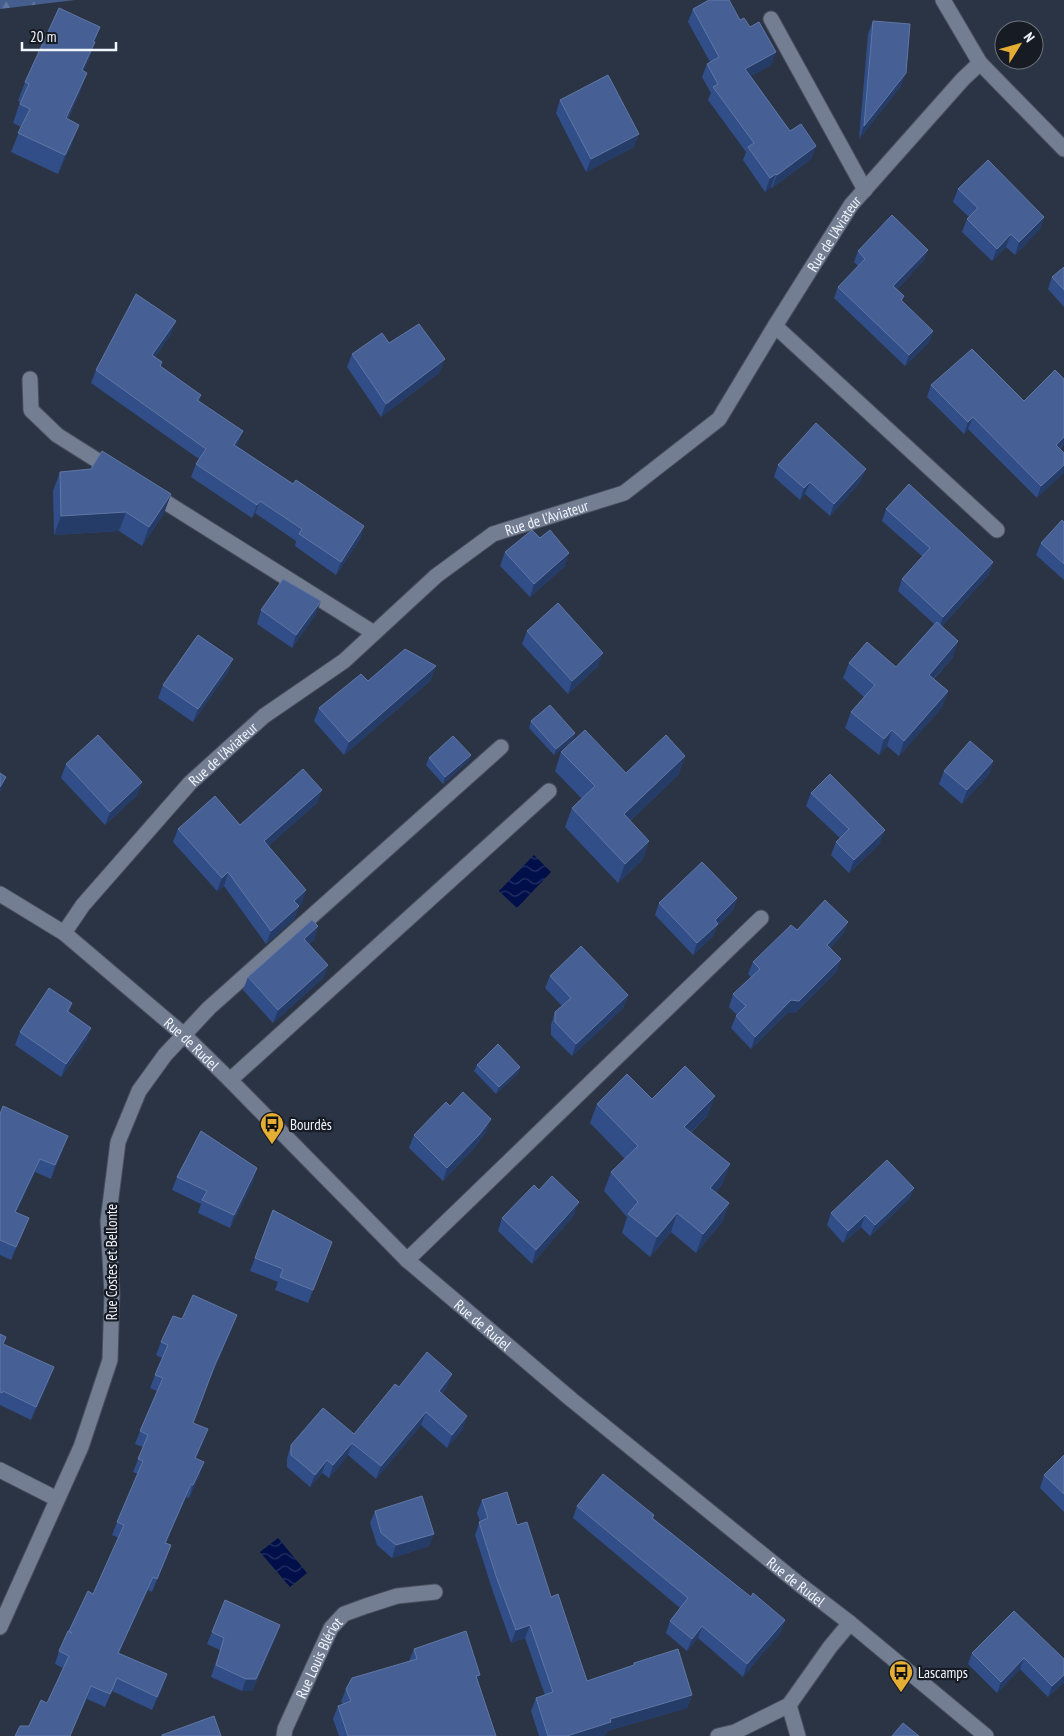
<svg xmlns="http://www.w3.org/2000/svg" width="1064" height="1736" font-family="'PT Sans Narrow',sans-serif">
<defs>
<pattern id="forest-firs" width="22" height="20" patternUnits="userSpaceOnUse" patternTransform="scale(1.25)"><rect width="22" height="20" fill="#455e8e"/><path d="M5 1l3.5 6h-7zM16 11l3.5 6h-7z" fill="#60769f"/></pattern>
<pattern id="water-waves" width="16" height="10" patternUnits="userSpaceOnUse" patternTransform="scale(1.25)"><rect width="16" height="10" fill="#000e4a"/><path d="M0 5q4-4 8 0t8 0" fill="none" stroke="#263265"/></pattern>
</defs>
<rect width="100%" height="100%" fill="#2b3445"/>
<!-- forest -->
<polygon fill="url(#forest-firs)" points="0,0 75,0 0,9"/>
<!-- water -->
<g fill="url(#water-waves)">
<polygon points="534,855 551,872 517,908 499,891"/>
<polygon points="278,1538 307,1573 290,1587 260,1552"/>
</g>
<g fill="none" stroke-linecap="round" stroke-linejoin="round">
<!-- minor casing -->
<g stroke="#484f5e" stroke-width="17">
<g id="minor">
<polyline points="943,0 980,63 1064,149"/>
<polyline points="771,19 865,190"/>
<polyline points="775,326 997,530"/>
<polyline points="30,379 31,410 57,435 114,471"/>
<polyline points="151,493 374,633"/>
<path id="s1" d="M 0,894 L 64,933 L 184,1035 L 230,1080 L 407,1260 L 572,1400 L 799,1584 L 850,1623 L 986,1736"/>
<path id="s2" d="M 64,933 L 83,905 L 190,783 L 264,716 L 344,661 L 436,576 L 493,534 L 624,493 L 719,419 L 775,326 L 851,205 L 963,79 L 980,63"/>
<polyline points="230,1080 549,791"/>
<polyline points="407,1260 761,918"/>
<polyline points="0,1470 57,1499"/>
<polyline points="0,1627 81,1447 110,1360 112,1293 108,1221 118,1142 139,1091 165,1055 209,1008 501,747"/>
<polyline points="789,1705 798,1736"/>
<path id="s3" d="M 284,1736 L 285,1729 L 331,1628 L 344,1614 L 366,1606 L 397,1596 L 435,1592"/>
<polyline points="718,1736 735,1732 789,1705 830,1647 850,1623"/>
</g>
</g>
<!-- minor -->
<use href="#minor" stroke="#737e92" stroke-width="15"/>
</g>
<!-- wall -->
<g fill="#314e88">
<polygon points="693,9 740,20 771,65 751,76 790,131 816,146 811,159 772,188 771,187 765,192 743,160 746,152 708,100 711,93 702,77 707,64 710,62 688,22"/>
<polygon points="873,21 901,86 859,139 868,34"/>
<polygon points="100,27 88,61 83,71 80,92 68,119 72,144 58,174 11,152 21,127 13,123 20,102 18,101 25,82"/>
<polygon points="560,100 634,147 586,172 556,113"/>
<polygon points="958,189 1044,217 1040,229 1015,255 1006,247 992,261 962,232 967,219 969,217 953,202"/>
<polygon points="858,251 924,260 897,289 904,296 902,301 933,331 929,342 905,366 834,298 838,287 858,266 854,262"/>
<polygon points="1064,267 1064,307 1048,289 1052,277"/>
<polygon points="171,334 155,357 161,366 201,395 199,401 238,444 237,446 293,484 364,526 360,539 336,575 295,546 296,541 255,513 252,518 191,477 196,464 199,459 91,383 96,370"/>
<polygon points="389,343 440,372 381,417 347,367 352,354"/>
<polygon points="931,385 1064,444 1060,449 1037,498 968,429 964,434 927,397"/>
<polygon points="778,465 861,481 830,516 805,494 800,500 774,477"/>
<polygon points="60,472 171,494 164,513 142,546 119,531 54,535 53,491"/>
<polygon points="886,509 993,562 989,574 942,626 953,657 934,679 948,691 942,707 899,756 887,746 879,755 845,728 851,712 864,697 843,678 849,663 896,667 934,624 898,591 902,579 923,557 882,521"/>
<polygon points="1064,522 1064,580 1036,555 1041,543"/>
<polygon points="505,552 565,566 530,597 500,566"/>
<polygon points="261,610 316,614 292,648 257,624"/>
<polygon points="527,631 598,666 568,694 522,644"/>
<polygon points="228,672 193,722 158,698 163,685"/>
<polygon points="431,680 344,755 314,721 319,708 368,681"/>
<polygon points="531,721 575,733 573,740 554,755 529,728"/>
<polygon points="561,752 626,773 685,756 678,775 630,821 649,841 642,860 618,883 565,827 572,808 582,799 555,771"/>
<polygon points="471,755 468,761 443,784 426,765 429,758"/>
<polygon points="993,761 989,774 962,804 939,784 944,771"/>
<polygon points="66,764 142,782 137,795 105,825 61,778"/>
<polygon points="322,790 317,803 268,846 302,904 299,906 294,919 266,944 224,886 217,891 173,842 178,829 240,825"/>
<polygon points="811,793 880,843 849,873 831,855 836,842 840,838 806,806"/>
<polygon points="737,898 733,910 717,926 713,936 693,955 655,915 659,903"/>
<polygon points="318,926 314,940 309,944 328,965 323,978 273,1023 243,990 248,977"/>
<polygon points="797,930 843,934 830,948 841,959 836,972 795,1013 787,1013 751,1049 731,1028 736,1016 737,1015 729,1007 733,994 751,977 748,974 753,962"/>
<polygon points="550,976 628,995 623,1008 572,1056 551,1035 551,1025 555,1012 562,1006 545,988"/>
<polygon points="72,1003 69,1012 91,1028 86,1041 61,1077 15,1045 20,1032"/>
<polygon points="477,1065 520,1067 518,1073 496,1094 474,1071"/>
<polygon points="652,1099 708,1115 691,1133 723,1183 716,1192 729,1203 722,1222 696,1253 671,1232 650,1257 622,1233 627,1217 604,1191 611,1172 625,1159 590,1123 597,1104"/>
<polygon points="450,1106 486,1132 474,1148 443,1181 409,1148 414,1135"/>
<polygon points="0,1114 68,1136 51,1179 35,1172 16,1212 29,1218 24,1231 11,1260 0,1255"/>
<polygon points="177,1177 253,1182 230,1228 198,1213 201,1204 172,1190"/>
<polygon points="914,1188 909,1199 870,1236 861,1227 843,1243 827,1225 831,1213"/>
<polygon points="539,1190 574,1215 532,1264 498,1231 502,1218"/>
<polygon points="273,1210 332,1242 308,1303 275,1290 278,1282 250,1271"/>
<polygon points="237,1315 232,1328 210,1379 193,1423 203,1442 196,1458 200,1474 189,1498 186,1497 166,1543 171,1545 152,1592 148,1590 119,1653 163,1687 152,1710 112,1691 105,1707 87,1699 29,1726 47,1703 63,1668 55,1664 59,1651 88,1591 93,1594 119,1538 112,1535 117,1522 138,1474 133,1472 143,1447 135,1444 140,1431 157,1391 150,1388 162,1358 156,1355 161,1342 182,1319"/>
<polygon points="0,1334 3,1344 49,1381 31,1420 0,1405"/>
<polygon points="399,1387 447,1387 442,1394 463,1429 447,1448 421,1425 376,1479 348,1455 329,1478 322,1473 310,1487 287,1467 287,1458 291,1445 354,1434"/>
<polygon points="1064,1455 1064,1512 1040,1488 1044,1475"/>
<polygon points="482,1500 517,1525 551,1597 587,1681 633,1665 634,1663 692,1695 687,1708 607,1731 606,1735 601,1736 539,1736 531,1711 536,1698 545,1695 525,1638 511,1643 492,1589 475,1535 480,1521 477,1513"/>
<polygon points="577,1506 654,1515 653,1518 751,1597 785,1620 780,1633 743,1677 698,1638 687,1651 666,1633 670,1621 680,1608 573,1518"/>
<polygon points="375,1511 429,1546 392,1558 377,1545 370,1523"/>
<polygon points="280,1625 276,1637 252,1691 242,1691 211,1677 220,1650 207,1644 212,1632"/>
<polygon points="414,1649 478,1682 496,1736 339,1736 333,1719 338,1706 343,1704 341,1702 346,1689 409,1661"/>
<polygon points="972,1653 1064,1659 1064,1682 1048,1697 1020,1669 997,1693 968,1664"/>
</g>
<!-- shaded-wall -->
<g fill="#263c68">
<polygon points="100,27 88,61 75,89 93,42"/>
<polygon points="776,52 771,65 740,82 745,69"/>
<polygon points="87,73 80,92 59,137 66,118"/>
<polygon points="906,73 901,86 859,139 864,126"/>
<polygon points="79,125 72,144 58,174 65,155"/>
<polygon points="639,134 634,147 586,172 591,159"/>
<polygon points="816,146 811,159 772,188 777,175"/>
<polygon points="776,174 771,187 765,192 770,178"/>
<polygon points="1044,217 1040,229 1015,255 1019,242"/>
<polygon points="1011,234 1006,247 992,261 997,249"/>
<polygon points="928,250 924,260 889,297 893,286"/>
<polygon points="176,321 171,334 147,368 152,355"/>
<polygon points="933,331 929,342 905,366 909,355"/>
<polygon points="445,359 440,372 381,417 386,404"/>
<polygon points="973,417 968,429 964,434 968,422"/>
<polygon points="243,431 238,444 230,457 234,445"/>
<polygon points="1064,437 1064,444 1051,457 1056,445"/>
<polygon points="1064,465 1064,473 1037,498 1041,486"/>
<polygon points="866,469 861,481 830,516 834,504"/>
<polygon points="810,482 805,494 800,500 804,488"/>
<polygon points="171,494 164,513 142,546 149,527"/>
<polygon points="260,501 255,513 252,518 257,505"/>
<polygon points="126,512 119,531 54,535 61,516"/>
<polygon points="364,526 360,539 336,575 341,562"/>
<polygon points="569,553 565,566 530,597 534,584"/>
<polygon points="993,562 989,574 939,629 943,617"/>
<polygon points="321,601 316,614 292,648 296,635"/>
<polygon points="958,641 953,657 923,690 929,675"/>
<polygon points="603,653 598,666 568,694 572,681"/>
<polygon points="233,659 228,672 193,722 198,709"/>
<polygon points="436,666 431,680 344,755 349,742"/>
<polygon points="948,691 942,707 899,756 904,741"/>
<polygon points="892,730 887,746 879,755 884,739"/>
<polygon points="575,733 573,740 554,755 556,749"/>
<polygon points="471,755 468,761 443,784 445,777"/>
<polygon points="685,756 678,775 617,833 624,814"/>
<polygon points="993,761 989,774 962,804 967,790"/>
<polygon points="6,777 1,790 0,792 0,787"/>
<polygon points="142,782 137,795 105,825 110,812"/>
<polygon points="322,790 317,803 259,854 264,841"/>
<polygon points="885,830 880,843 849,873 854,860"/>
<polygon points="649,841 642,860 618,883 625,864"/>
<polygon points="228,872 224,886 217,891 222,878"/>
<polygon points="306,890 302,904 289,914 294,901"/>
<polygon points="737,898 733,910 717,926 713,936 693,955 697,943 715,920"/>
<polygon points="299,906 294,919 266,944 271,931"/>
<polygon points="848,922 843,934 822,957 827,945"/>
<polygon points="318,926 314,940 300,952 304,939"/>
<polygon points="841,959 836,972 795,1013 787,1013 751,1049 755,1037 791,1000"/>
<polygon points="328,965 323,978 273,1023 278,1010"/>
<polygon points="628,995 623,1008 572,1056 576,1044"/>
<polygon points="91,1028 86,1041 61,1077 66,1064"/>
<polygon points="520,1067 518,1073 496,1094 499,1087"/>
<polygon points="715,1096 708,1115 677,1146 684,1127"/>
<polygon points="491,1119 486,1132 474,1148 443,1181 447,1168"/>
<polygon points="68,1136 63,1149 51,1179 55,1165"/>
<polygon points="40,1159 35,1172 10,1225 15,1212"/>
<polygon points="730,1164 723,1183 703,1207 710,1188"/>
<polygon points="257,1168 253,1182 230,1228 234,1215"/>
<polygon points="914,1188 909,1199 870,1236 875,1225"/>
<polygon points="579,1202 574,1215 532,1264 536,1250"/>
<polygon points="729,1203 722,1222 696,1253 703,1234"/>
<polygon points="677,1213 671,1232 650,1257 657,1237"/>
<polygon points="865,1215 861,1227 843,1243 848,1231"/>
<polygon points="29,1218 24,1231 11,1260 16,1247"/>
<polygon points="237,1315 232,1328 210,1379 214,1367"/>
<polygon points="54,1367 49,1381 31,1420 36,1407"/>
<polygon points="452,1374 447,1387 434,1404 439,1391"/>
<polygon points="426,1412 421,1425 376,1479 381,1466"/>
<polygon points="467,1416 463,1429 447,1448 452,1435"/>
<polygon points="208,1429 203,1442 191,1470 195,1458"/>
<polygon points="352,1443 348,1455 329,1478 333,1465"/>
<polygon points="327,1460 322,1473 310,1487 315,1475"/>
<polygon points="204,1462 200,1474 189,1498 193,1485"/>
<polygon points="191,1484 186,1497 160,1555 165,1543"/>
<polygon points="434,1534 429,1546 392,1558 396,1545"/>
<polygon points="171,1545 167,1558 152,1592 157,1579"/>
<polygon points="153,1577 148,1590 113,1666 118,1653"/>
<polygon points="785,1620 780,1633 743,1677 747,1664"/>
<polygon points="280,1625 276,1637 252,1691 242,1691 246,1679"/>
<polygon points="530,1625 525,1638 511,1643 516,1630"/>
<polygon points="702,1626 698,1638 687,1651 692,1639"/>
<polygon points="1024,1658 1020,1669 997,1693 1001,1682"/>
<polygon points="167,1674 163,1687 152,1710 157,1697"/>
<polygon points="480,1675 476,1688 476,1676"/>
<polygon points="1064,1675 1064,1682 1048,1697 1052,1686"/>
<polygon points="91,1686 87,1699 70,1736"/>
<polygon points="692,1695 687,1708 607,1731 606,1735 601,1736 567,1736 610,1719"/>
</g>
<!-- building -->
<g fill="#466095" stroke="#6077a5">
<polygon points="709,0 729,0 740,20 744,18 750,27 759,22 776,52 745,69 790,131 801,124 816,146 777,175 776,174 770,178 748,147 754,143 713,87 718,84 707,64 719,57 693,9"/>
<polygon points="59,8 100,27 93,42 95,42 82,70 87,73 66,118 79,125 65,155 18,133 30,109 20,104 29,84 25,82"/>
<polygon points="873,21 910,24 906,73 864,126"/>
<polygon points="608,75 639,134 591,159 560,100"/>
<polygon points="988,160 1044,217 1019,242 1011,234 997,249 967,219 978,208 958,189"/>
<polygon points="892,215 928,250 893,286 904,296 901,300 933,331 909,355 838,287 865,259 858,251"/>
<polygon points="1064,267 1064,290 1052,277"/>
<polygon points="136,294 176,321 152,355 162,362 160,366 201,395 197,400 243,431 234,445 293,484 296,480 364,526 341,562 299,534 302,529 260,501 257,505 196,464 206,449 96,370"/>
<polygon points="419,324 445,359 386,404 352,354 382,333 389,343"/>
<polygon points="972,349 1024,401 1055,370 1064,379 1064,437 1056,445 1064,453 1064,465 1041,486 973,417 968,422 931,385"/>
<polygon points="816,423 866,469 834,504 810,482 804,488 778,465"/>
<polygon points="102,451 171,494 149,527 126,512 61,516 60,472 91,469"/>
<polygon points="909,484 993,562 943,617 902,579 930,548 886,509"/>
<polygon points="1062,520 1064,522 1064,564 1041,543"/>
<polygon points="532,530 540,538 550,530 569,553 534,584 505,552"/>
<polygon points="283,579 321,601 296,635 261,610"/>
<polygon points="558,603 603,653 572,681 527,631"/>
<polygon points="937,622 958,641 929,675 948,691 904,741 892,730 884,739 851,712 875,685 849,663 867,642 896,667"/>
<polygon points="198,635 233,659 198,709 163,685"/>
<polygon points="405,649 436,666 349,742 319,708 361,674 368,681"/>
<polygon points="550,705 575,733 556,749 531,721"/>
<polygon points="585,730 626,773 666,735 685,756 624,814 649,841 625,864 572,808 595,786 561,752"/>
<polygon points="98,735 142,782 110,812 66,764"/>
<polygon points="453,736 471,755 445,777 429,758"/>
<polygon points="970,741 993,761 967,790 944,771"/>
<polygon points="303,769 322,790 264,841 306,890 294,901 299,906 271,931 228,872 222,878 178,829 215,796 240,825"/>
<polygon points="0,773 6,777 0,787"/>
<polygon points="830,774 885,830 854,860 836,842 849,829 811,793"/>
<polygon points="702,862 737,898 715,920 718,924 697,943 659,903"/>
<polygon points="825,900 848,922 827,945 841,959 799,1001 791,1000 755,1037 736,1016 746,1006 733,994 760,969 753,962 791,925 797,930"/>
<polygon points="312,920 318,926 304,939 328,965 278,1010 248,977"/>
<polygon points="581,946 628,995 576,1044 555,1022 555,1012 571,998 550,976"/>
<polygon points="49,988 72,1003 67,1011 91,1028 66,1064 20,1032"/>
<polygon points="498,1044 520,1067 499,1087 477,1065"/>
<polygon points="685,1066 715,1096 684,1127 730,1164 710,1188 729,1203 703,1234 677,1213 657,1237 628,1214 638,1202 611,1172 638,1146 597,1104 627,1074 652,1099"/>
<polygon points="463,1092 491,1119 479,1135 447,1168 414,1135 446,1102 450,1106"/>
<polygon points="3,1106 68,1136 55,1165 40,1159 15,1212 29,1218 16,1247 0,1240 0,1114"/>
<polygon points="201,1131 257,1168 234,1215 202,1200 207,1191 177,1177"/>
<polygon points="887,1160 914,1188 875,1225 865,1215 848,1231 831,1213"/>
<polygon points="552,1176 579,1202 536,1250 502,1218 534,1185 539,1190"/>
<polygon points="273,1210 332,1242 313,1290 280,1277 283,1269 255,1258"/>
<polygon points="193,1295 237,1315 214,1367 193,1423 208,1429 195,1458 204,1462 193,1485 191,1484 165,1543 171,1545 157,1579 153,1577 118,1653 167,1674 157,1697 117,1678 110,1694 91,1686 70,1736 15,1736 20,1726 29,1726 41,1700 47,1703 69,1656 59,1651 68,1631 72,1633 69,1631 88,1591 93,1594 124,1525 117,1522 143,1461 138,1459 148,1435 140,1431 163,1378 155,1375 168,1345 161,1342 173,1316 182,1319"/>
<polygon points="0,1334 6,1337 3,1344 54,1367 36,1407 3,1391 2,1393 0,1392"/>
<polygon points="427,1352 452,1374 439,1391 467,1416 452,1435 426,1412 381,1466 352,1443 333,1465 327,1460 315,1475 291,1455 291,1445 323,1408 354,1434 395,1384 399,1387"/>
<polygon points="1064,1455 1064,1494 1044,1475"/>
<polygon points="603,1474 654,1515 652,1518 751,1597 753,1593 785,1620 747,1664 702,1626 692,1639 670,1621 688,1598 577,1506"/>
<polygon points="507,1492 517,1525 527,1522 551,1597 558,1594 587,1681 634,1665 634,1663 678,1649 692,1695 610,1719 611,1722 567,1736 548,1736 536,1698 553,1692 530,1625 516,1630 496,1576 479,1522 488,1518 482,1500"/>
<polygon points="422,1496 434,1534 396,1545 381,1533 375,1511"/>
<polygon points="225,1600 280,1625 256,1679 246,1679 216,1665 224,1638 212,1632"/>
<polygon points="1014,1611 1064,1659 1064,1675 1052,1686 1024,1658 1001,1682 972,1653"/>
<polygon points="466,1631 480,1675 476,1676 496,1736 348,1736 338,1706 351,1701 346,1689 352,1678 417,1659 414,1649"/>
<polygon points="214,1716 221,1736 162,1736 162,1735"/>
<polygon points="903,1723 919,1736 892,1736"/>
</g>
<!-- icons -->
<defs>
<g id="bus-pin" transform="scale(1.25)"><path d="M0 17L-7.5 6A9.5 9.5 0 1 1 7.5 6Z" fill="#e4ae35" stroke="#171b23"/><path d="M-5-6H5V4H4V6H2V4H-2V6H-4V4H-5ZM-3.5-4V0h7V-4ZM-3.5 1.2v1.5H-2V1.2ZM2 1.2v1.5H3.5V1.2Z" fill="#111"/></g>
</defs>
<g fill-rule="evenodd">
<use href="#bus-pin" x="272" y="1124"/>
<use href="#bus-pin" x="901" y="1672"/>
</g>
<g text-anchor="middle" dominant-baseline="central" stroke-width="4.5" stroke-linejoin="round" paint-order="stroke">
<!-- street labels -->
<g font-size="15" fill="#f0f5fe" stroke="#171b23">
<text stroke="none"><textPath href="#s2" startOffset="1065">Rue de l'Aviateur</textPath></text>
<text stroke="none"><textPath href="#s2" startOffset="645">Rue de l'Aviateur</textPath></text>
<text stroke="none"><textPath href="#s2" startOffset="240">Rue de l'Aviateur</textPath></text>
<text stroke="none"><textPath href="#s1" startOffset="244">Rue de Rudel</textPath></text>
<text transform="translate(111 1262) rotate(-90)">Rue Costes et Bellonte</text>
<text stroke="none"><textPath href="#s1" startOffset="649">Rue de Rudel</textPath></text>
<text stroke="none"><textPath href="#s1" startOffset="1054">Rue de Rudel</textPath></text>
<text stroke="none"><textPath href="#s3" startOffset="86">Rue Louis Blériot</textPath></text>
</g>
<!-- poi labels -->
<g font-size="15" fill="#f0f5fe" stroke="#171b23" text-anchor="start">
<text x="290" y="1124">Bourdès</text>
<text x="918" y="1672">Lascamps</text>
</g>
</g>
<!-- north arrow -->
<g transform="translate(1019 45) rotate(53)"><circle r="24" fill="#171b23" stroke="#6e727b"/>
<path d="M0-4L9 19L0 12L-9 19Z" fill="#e4ae35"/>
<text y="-8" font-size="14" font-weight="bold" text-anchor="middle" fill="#f0f5fe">N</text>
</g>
<!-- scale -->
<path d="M22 42v8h94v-8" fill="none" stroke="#f0f5fe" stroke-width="2.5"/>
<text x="30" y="42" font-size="15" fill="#f0f5fe" stroke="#171b23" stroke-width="4" paint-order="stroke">20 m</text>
</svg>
